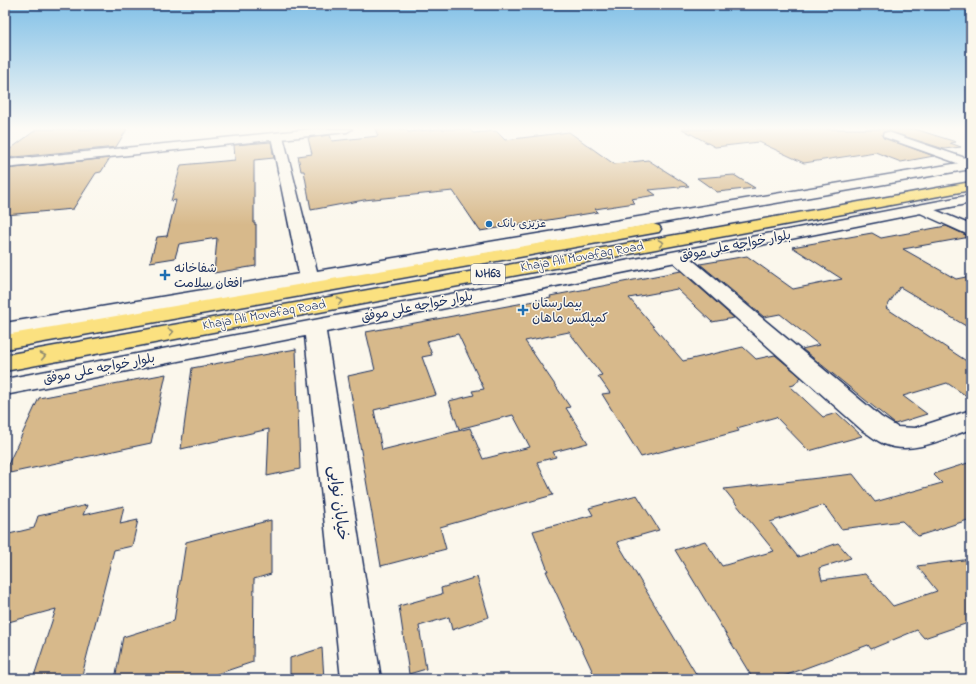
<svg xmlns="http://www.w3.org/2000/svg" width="976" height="684" font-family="'Indie Flower','Playpen Sans Arabic',sans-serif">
<rect width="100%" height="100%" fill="#fbf7ec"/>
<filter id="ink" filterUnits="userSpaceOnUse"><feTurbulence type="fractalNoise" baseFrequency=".025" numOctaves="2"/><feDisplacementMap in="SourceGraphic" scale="8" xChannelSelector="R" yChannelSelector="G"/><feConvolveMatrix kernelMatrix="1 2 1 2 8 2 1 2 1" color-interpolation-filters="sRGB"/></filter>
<g filter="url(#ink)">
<!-- building -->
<g fill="#d7b98b" stroke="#1b2f5e" fill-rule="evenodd">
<polygon points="37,129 127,129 116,147 5,158 5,153"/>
<polygon points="375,129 406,129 408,132 439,129 469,129 473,133 496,131 505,140 569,132 614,164 648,160 689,186 649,190 656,195 631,199 635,203 595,209 598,212 480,231 453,191 364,200 311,210 304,171 301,171 298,156 312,154 308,138 330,135 332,141 378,136"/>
<polygon points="682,129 915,129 956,142 950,143 961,147 944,149 888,131 883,132 882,136 884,138 934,156 901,162 875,152 804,163 759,142 715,147"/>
<polygon points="271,142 274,158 254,160 254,224 256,224 256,266 214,273 217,238 179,244 175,258 150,262 157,237 167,236 176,200 171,201 181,165 235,160 234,145"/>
<polygon points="110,158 101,172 96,173 73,209 5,215 5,169"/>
<polygon points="734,175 755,188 717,192 697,178"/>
<polygon points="946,226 970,237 903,249 956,279 971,276 971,329 900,287 886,308 971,364 971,399 947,383 903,396 927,414 895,424 802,349 819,345 780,314 764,317 700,264 747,256 793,289 842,279 792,247 872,233 881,238"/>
<path d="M 681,271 L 734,318 L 712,322 L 677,289 L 629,298 L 683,361 L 743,347 L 756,359 L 775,355 L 801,377 L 794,385 L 790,386 L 823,417 L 837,413 L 862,436 L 809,451 L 776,417 L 737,428 L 739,431 L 641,457 L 602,394 L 610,393 L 598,376 L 602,375 L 569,332 L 525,341 L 570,407 L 566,408 L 588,443 L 553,452 L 556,457 L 537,462 L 553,495 L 440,527 L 446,549 L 381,566 L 348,376 L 375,370 L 366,332 L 551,298 L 550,296 ZM 458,334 L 484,389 L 472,391 L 474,395 L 449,401 L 459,429 L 513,415 L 530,447 L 483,459 L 470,428 L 382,450 L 374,410 L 436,395 L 422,357 L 432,355 L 427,341 Z"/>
<polygon points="296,349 300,469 267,476 269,429 181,449 192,368"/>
<polygon points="166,374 151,443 5,474 5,471 39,398"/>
<polygon points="971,462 971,519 918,536 902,521 841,529 824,505 770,522 798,557 838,543 851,558 819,568 822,580 865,574 893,606 937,591 917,566 971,559 971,622 924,638 917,630 871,649 868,645 776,679 753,679 675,550 705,541 722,566 774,551 724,489 853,474 875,502 942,483 933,474"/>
<polygon points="637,495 659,530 617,542 699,679 596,679 546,571 548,571 533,531 593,515 589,508"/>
<polygon points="87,505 83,515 124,506 120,524 138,520 132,546 114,550 81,679 33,679 56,609 5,623 5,535 34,528 38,516"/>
<polygon points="271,520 271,574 254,579 253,662 202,679 115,679 123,637 174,621 186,542"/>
<polygon points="477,577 489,617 452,630 449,617 419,626 426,669 409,674 399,606 442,594 441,588"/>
<polygon points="322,648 324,679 290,679 290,658"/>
</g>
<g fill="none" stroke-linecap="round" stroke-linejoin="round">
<!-- street casing -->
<g stroke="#1b2f5e" stroke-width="3">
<g id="street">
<polygon points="313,129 352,129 347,132 5,168 5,160"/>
<polygon points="888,132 971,160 971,168 884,137 883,135 884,133"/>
<polygon points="923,205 971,225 971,236 918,212 916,209 918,206"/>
<path d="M 678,252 L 684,253 L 881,417 L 897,427 L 915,428 L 971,410 L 971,429 C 945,438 912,456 884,444 C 877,441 870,435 863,431 L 672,261 L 670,257 L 672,253 Z"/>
</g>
</g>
<!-- secondary casing -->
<g stroke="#1b2f5e" stroke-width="3">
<g id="secondary">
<polygon points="277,133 283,136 317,271 971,161 971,169 5,337 5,323 299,274 271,136"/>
<polygon points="971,195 971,203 326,332 381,679 341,679 305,336 5,395 5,379"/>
</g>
</g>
<!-- highway casing -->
<g stroke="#1b2f5e" stroke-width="3">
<g id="highway">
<polygon points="971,182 971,190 5,371 5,355"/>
<polygon points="653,224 659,226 661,229 659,232 5,349 5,335"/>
</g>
</g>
<!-- street -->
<use href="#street" fill="#fbf7ec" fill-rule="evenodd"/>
<!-- secondary -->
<use href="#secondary" fill="#fbf7ec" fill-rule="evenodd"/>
<!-- highway -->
<use href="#highway" fill="#fbe180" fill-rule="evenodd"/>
</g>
<!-- one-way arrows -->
<defs><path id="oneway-chevron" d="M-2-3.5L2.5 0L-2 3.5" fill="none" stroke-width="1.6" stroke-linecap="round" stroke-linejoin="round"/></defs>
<g stroke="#8b886f">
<use href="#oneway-chevron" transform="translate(661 243) rotate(-10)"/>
<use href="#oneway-chevron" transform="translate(340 301) rotate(-10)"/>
<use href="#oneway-chevron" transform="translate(171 332) rotate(-11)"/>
<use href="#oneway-chevron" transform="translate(43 356) rotate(-11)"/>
</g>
</g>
<!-- sky -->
<linearGradient id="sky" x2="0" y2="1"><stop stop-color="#81c0e7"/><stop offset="0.57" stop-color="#fdfbf6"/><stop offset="1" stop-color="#fdfbf6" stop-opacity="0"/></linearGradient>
<rect width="976" height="225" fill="url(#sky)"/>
<!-- markers -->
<g fill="#1f6fb2" stroke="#fbf7ec" stroke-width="1.5">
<circle cx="489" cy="224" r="4"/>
<path d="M163 269h4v4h4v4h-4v4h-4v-4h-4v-4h4z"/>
<path d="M521 304h4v4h4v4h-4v4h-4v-4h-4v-4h4z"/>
</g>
<g text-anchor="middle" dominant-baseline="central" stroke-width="3" stroke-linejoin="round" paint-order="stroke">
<!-- far-poi labels -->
<g font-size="11" fill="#1b2f5e" stroke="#fbf7ec" text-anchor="start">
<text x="497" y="224">عزیزی بانک</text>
</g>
<!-- shield labels -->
<rect fill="#fbf7ec" stroke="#5e6b89" stroke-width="1" x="471" y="264" width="34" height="20" rx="3"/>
<g font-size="12" font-weight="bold" fill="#1b2f5e">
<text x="488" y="274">NH63</text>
</g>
<!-- street labels -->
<g font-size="13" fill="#1b2f5e" stroke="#fbf7ec">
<text transform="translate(735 246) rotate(-11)">بلوار خواجه علی موفق</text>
<text transform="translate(582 257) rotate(-10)">Khaja Ali Movafaq Road</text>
<text transform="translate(417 307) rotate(-11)">بلوار خواجه علی موفق</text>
<text transform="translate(264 315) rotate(-10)">Khaja Ali Movafaq Road</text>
<text transform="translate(99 369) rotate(-11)">بلوار خواجه علی موفق</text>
</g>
<!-- poi labels -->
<g font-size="13" fill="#1b2f5e" stroke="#fbf7ec" text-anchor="start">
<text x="174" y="268">شفاخانه<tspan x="174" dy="15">افغان سلامت</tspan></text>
<text x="532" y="303">بیمارستان<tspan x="532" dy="15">کمپلکس ماهان</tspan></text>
</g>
<!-- near-street labels -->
<g font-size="16" fill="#1b2f5e" stroke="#fbf7ec">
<text transform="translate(338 503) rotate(83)">خیابان نوایی</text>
</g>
</g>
<!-- margin -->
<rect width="976" height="684" fill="none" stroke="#fbf7ec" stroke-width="20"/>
<rect x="10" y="10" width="956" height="664" fill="none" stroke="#1b2f5e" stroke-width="1.5" filter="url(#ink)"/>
</svg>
